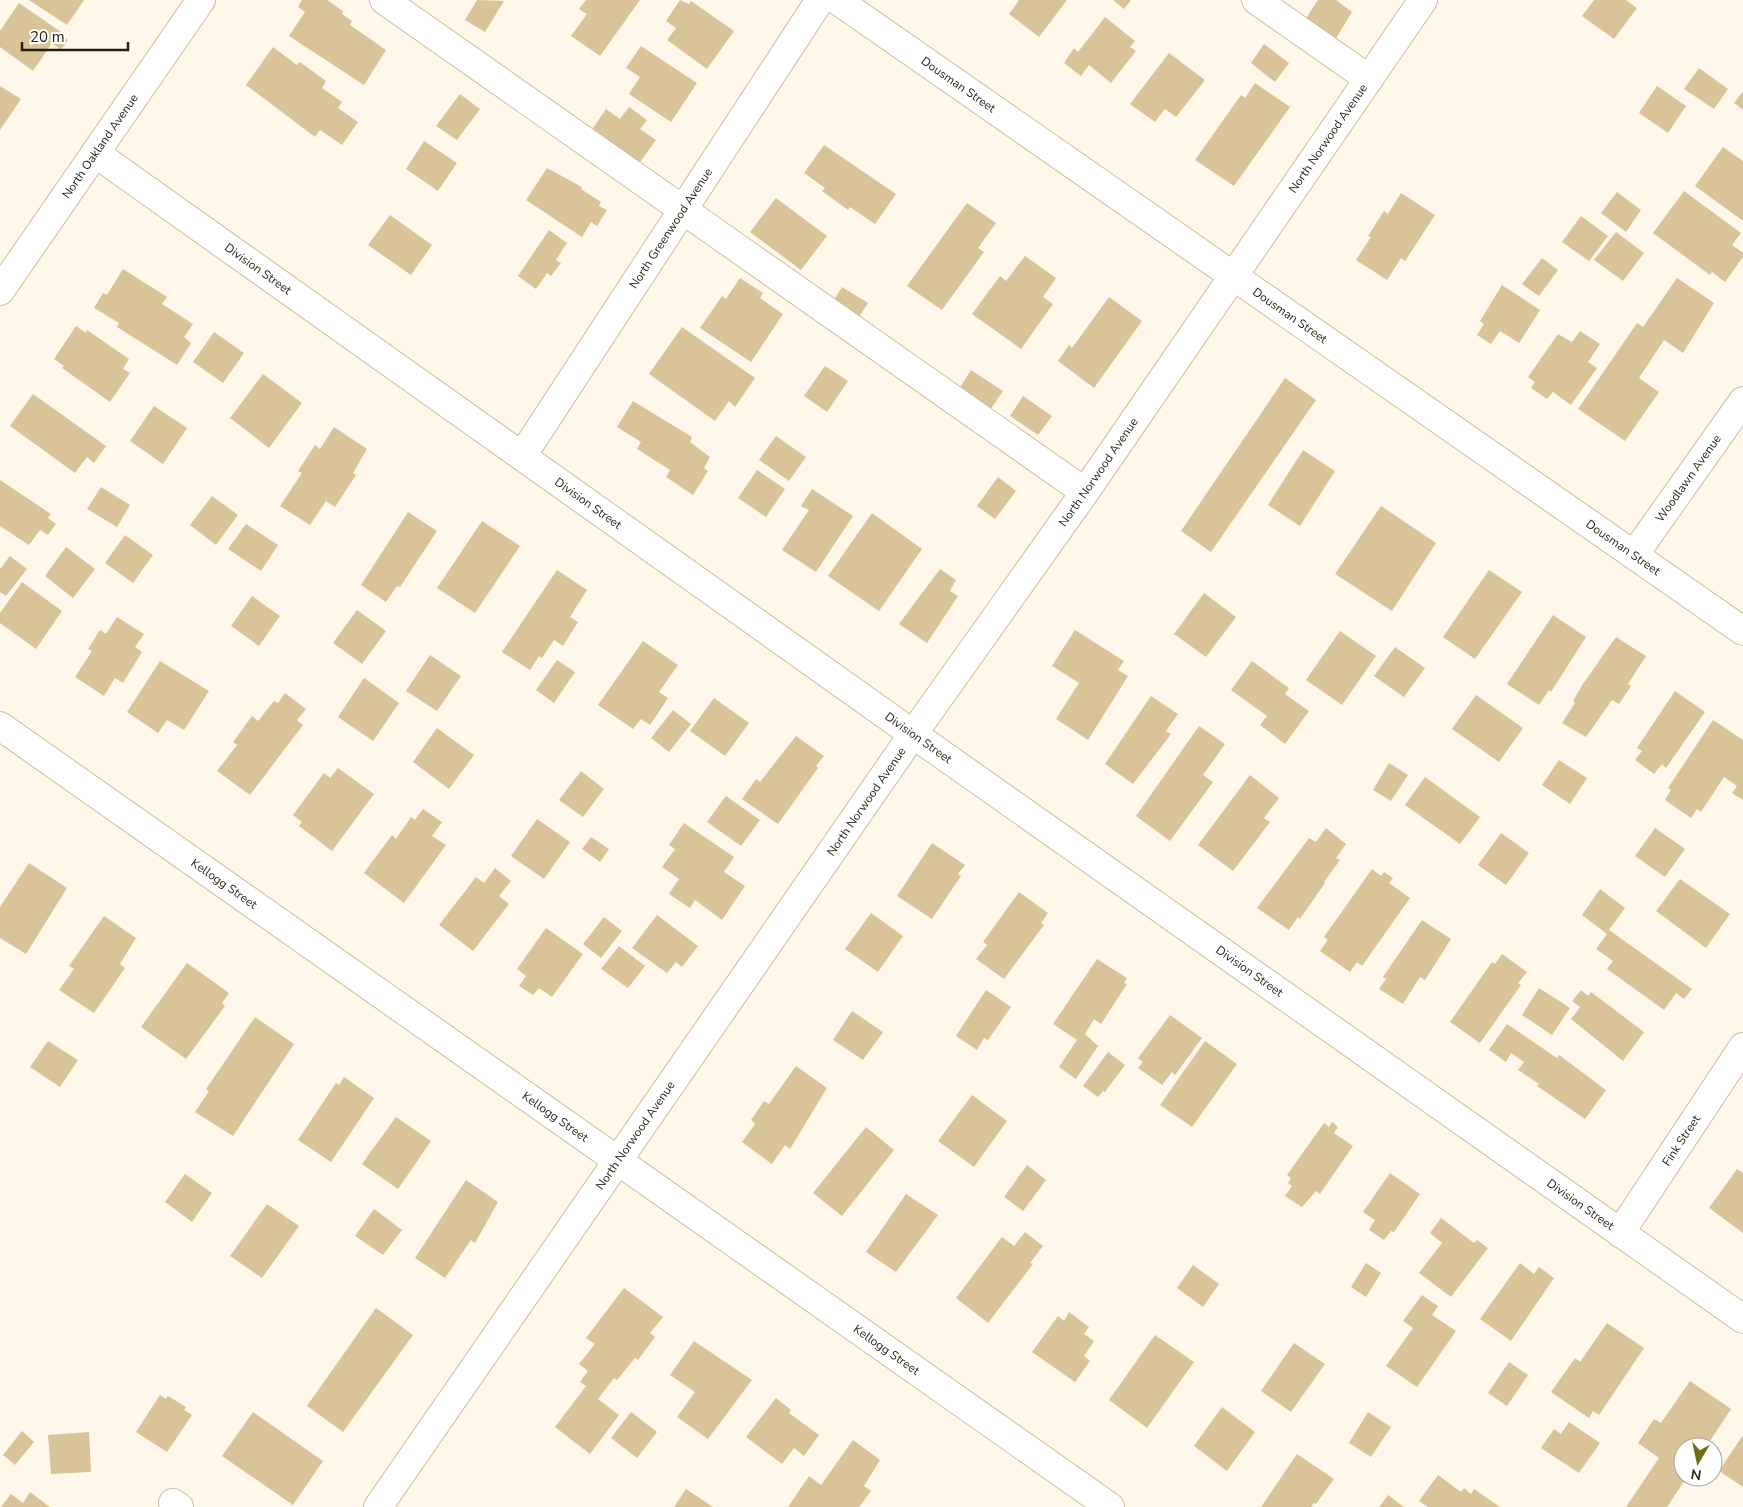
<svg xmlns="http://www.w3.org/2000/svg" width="1743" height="1507" font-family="'Nunito Sans',sans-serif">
<rect width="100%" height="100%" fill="#fff8ea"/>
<!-- building -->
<g fill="#d9c399">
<polygon points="29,0 84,0 67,25"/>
<polygon points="302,0 327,0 343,11 342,14 352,21 350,25 386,50 364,85 289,36 305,12 298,7"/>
<polygon points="477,0 504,1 485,32 465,20"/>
<polygon points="586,0 640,0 600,56 571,36 587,14 579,9"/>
<polygon points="680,0 689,4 691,1 734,31 707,69 667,40 676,28 666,21"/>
<polygon points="1019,0 1067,0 1039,37 1009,14"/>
<polygon points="1113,0 1131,0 1124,9"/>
<polygon points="1318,0 1336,0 1352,12 1335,40 1305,20"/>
<polygon points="1594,0 1626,0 1637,8 1614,39 1582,16"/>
<polygon points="19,3 61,32 60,34 68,40 61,50 52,43 33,71 0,47 0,31"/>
<polygon points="1105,17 1135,41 1130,47 1136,51 1111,83 1089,65 1081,76 1064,63 1074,48 1078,52"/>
<polygon points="1264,44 1289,63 1275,82 1251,63"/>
<polygon points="641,46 697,83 671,122 629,94 640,77 626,68"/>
<polygon points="273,47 297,65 300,62 326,81 322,88 342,102 338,108 358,122 342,145 320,130 315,137 246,85"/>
<polygon points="1169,53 1205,80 1176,117 1165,109 1155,122 1130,104"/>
<polygon points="1699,68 1728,89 1714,109 1684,89"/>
<polygon points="1255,83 1290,107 1234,186 1195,160 1241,95 1245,98"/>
<polygon points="0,86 21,99 0,130"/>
<polygon points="1657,86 1686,106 1668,133 1639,113"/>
<polygon points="1743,91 1743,110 1734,103"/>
<polygon points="460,94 480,109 457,140 436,126"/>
<polygon points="629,107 647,120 640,129 656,140 638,165 591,131 606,109 620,119"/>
<polygon points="424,141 457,163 438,191 406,169"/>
<polygon points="824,145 896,194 875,224 850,207 848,210 822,191 825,188 804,173"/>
<polygon points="1723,147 1743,161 1743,221 1695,186"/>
<polygon points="547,168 582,187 581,189 601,202 599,206 607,210 597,226 591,222 582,237 526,200"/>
<polygon points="1684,191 1741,233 1732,245 1743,253 1743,257 1725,282 1712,272 1710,275 1653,233"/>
<polygon points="1617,192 1641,210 1626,232 1601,213"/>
<polygon points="1401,193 1435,215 1405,261 1401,258 1387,280 1356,260 1371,237 1368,236 1384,211 1388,214"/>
<polygon points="776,198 827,236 801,270 750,232"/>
<polygon points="967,203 996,223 978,248 984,252 942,310 907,286"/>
<polygon points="390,215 432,245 411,275 368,245"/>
<polygon points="1581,216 1608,236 1589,261 1562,242"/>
<polygon points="549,230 567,243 556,260 561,263 551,276 547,273 536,289 518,276"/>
<polygon points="1616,232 1644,253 1623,281 1594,260"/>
<polygon points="1025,256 1056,278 1043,297 1053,304 1021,349 972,314 1000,276 1006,281"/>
<polygon points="1542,258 1558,270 1539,296 1522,284"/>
<polygon points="123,269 167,297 162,304 193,324 184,337 191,343 177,365 117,327 119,323 94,308 103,293 107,295"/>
<polygon points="740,278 763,293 760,298 783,314 751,362 700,328 722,296 726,299"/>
<polygon points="1677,278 1714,303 1683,353 1664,340 1639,378 1659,392 1625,441 1578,409 1637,323 1643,327"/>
<polygon points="1502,285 1540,310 1519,343 1500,331 1491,344 1477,335 1484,324 1480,321"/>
<polygon points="842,287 868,303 855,323 830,307"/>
<polygon points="1109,297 1142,321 1094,388 1058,361 1069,345 1072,348"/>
<polygon points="76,326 86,333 87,330 129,359 123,369 130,373 110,402 62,368 64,366 54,359"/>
<polygon points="682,327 755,378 735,407 729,401 715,421 649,374"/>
<polygon points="1580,331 1600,344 1588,362 1597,368 1571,405 1553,392 1547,399 1531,388 1535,382 1528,377 1558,334 1572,342"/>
<polygon points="214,332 244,353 223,383 193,362"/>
<polygon points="825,366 848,381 827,412 804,396"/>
<polygon points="971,370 1003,391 990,410 959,389"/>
<polygon points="263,374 302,403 269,448 230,418"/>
<polygon points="1285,378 1316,400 1211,552 1181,531"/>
<polygon points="33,394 106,446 94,463 87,457 75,473 10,426"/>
<polygon points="1023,396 1052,416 1038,435 1010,416"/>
<polygon points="633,401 692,437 690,442 710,457 704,468 708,471 693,495 666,477 670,470 637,449 641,442 617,427"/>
<polygon points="154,406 187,428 163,464 130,441"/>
<polygon points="334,427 367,449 353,473 356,475 335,507 326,501 310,525 280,506 302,473 298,471 315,445 320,449"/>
<polygon points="776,436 806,457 789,481 759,460"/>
<polygon points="1303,450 1335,471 1300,526 1268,505"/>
<polygon points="757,470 785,489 766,517 738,498"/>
<polygon points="998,477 1016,491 995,519 977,506"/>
<polygon points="0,480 51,514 48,518 56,524 48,535 40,530 29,545 0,526"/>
<polygon points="101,487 130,505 117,527 87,509"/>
<polygon points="812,489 853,516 816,572 782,550 809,510 801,506"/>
<polygon points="212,496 238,515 216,545 190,525"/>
<polygon points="1381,506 1436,543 1392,611 1335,574"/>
<polygon points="408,512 437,531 400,587 397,586 386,602 361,585"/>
<polygon points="872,513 922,549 879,611 828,576"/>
<polygon points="482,521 520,546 475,613 437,588"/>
<polygon points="246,524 278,545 261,571 228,549"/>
<polygon points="125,535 153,555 133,583 105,563"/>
<polygon points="66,547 95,569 73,598 45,576"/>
<polygon points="10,556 27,569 6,596 0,592 0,569"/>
<polygon points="940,569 956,580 950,591 958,596 927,643 899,624"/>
<polygon points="557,570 587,590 570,617 578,622 563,646 554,640 542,658 539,656 530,670 502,652"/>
<polygon points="1489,570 1522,592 1475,659 1443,637"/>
<polygon points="22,582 62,611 36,649 0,623 0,613"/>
<polygon points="1204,593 1236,617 1206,657 1174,634"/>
<polygon points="252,596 280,616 259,646 231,626"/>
<polygon points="357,610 386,631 362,664 333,643"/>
<polygon points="1553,615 1586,637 1551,692 1549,690 1539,705 1507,684"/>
<polygon points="117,617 144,634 135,647 142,652 123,683 115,678 104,696 75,677 92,651 88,649 100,630 106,634"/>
<polygon points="1075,630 1124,661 1118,670 1128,676 1088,740 1056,719 1079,683 1052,666"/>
<polygon points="1340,631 1376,656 1342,705 1306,680"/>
<polygon points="1616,637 1646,656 1628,684 1631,686 1619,704 1612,700 1586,737 1562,723 1575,703 1573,701 1583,684"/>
<polygon points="643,641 678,665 659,692 668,698 650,725 641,719 633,729 598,705"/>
<polygon points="1395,647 1425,668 1404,697 1374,676"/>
<polygon points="430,655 461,676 437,711 406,691"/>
<polygon points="557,660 575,672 554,703 536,690"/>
<polygon points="160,661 209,691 184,730 167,720 158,733 127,712"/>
<polygon points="1252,661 1289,688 1285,694 1309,711 1285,744 1260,725 1267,716 1231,690"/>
<polygon points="364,678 399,703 373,741 338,717"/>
<polygon points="1675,691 1705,712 1666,768 1662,764 1654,774 1635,760 1642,751 1637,748"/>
<polygon points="285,693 306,709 297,720 303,725 250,795 217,771 237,745 233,742 252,716 258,721 274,701 278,703"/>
<polygon points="1476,695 1523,728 1499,762 1452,729"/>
<polygon points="1151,696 1178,714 1166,731 1171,734 1133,784 1105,764"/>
<polygon points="714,698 749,723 725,756 690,731"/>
<polygon points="673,710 691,724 669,752 651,738"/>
<polygon points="1713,720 1743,740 1743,800 1732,793 1737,786 1724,777 1701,812 1697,809 1691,818 1665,800 1671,790 1668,788"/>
<polygon points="1199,726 1225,744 1203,775 1213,782 1170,841 1136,816"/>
<polygon points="437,728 474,755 449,789 413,762"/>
<polygon points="796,736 824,756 816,766 818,768 778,824 742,799 756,779 760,782"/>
<polygon points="1559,760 1587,778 1570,804 1542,785"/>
<polygon points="1389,763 1408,775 1391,801 1373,790"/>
<polygon points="338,768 374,794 332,851 299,826 302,822 293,815 324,773 330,778"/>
<polygon points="581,771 604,789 583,817 559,800"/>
<polygon points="1250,775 1279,798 1264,818 1270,822 1233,871 1198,845"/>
<polygon points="1425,777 1480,817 1460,844 1405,805"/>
<polygon points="726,796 760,820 741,846 707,822"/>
<polygon points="423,809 442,822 432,836 446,845 404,903 364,873 392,835 396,839 411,817 415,820"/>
<polygon points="537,819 570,842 544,879 511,856"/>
<polygon points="684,823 734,857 724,872 745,886 722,920 695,900 690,908 669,894 679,879 662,867 675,849 669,845"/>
<polygon points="1326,828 1346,844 1336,858 1340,860 1324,882 1325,883 1300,919 1298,917 1289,930 1257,908 1309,838 1316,842"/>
<polygon points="1655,828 1685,849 1665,877 1635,856"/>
<polygon points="1501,833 1529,853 1506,885 1478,865"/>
<polygon points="591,837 609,849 600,862 582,849"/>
<polygon points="932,843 965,865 958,874 961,876 932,919 897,896"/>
<polygon points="29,863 67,888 26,954 0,938 0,907"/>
<polygon points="495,868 511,881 499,896 509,904 473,951 439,925 476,877 484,883"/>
<polygon points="1372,869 1381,876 1384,872 1393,878 1389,883 1410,898 1362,966 1357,962 1350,972 1320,951 1328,940 1324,937"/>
<polygon points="1680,879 1730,914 1706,948 1656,911"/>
<polygon points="1600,889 1625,908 1609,930 1692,989 1684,999 1676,993 1664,1010 1607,969 1613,961 1596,949 1607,934 1582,915"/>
<polygon points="1019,892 1048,913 1041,923 1044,925 1004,979 976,959 987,945 983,942"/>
<polygon points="871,913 903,936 878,972 845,949"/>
<polygon points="657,915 698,946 682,967 676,962 667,973 632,948"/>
<polygon points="104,916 136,938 120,964 125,968 94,1013 59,990 74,969 69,966"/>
<polygon points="604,917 622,931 601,958 583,944"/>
<polygon points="1422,920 1451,939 1425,980 1420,977 1403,1004 1379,989 1386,979 1383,977"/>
<polygon points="546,928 583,954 552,997 539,988 533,995 519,986 526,976 517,969"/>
<polygon points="619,946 645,966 628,988 601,969"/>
<polygon points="1502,954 1527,972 1518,983 1521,985 1480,1043 1450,1022 1492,962 1495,964"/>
<polygon points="1097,959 1127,978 1124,983 1127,984 1101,1024 1094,1019 1085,1034 1098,1046 1076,1079 1059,1067 1077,1040 1053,1024"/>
<polygon points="187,963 229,993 222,1003 225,1006 186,1059 141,1027"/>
<polygon points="1539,988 1570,1008 1552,1035 1522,1015"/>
<polygon points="986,990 1011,1007 988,1040 984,1038 977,1050 956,1036"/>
<polygon points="1581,990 1588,996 1591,992 1644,1032 1623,1061 1571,1019 1580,1007 1572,1001"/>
<polygon points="852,1011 883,1032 863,1060 833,1040"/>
<polygon points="1170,1015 1202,1038 1175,1075 1172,1072 1162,1085 1138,1068 1143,1062 1138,1058"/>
<polygon points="255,1017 294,1044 233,1136 195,1112 209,1091 206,1089"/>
<polygon points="1507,1024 1557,1058 1559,1055 1606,1090 1585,1119 1537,1086 1539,1084 1518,1070 1524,1062 1511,1053 1506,1062 1489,1050"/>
<polygon points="48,1041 78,1060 60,1087 30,1067"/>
<polygon points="1205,1041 1237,1064 1192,1127 1160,1105"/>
<polygon points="1108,1052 1125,1065 1105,1092 1103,1091 1098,1097 1083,1086"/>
<polygon points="796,1066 827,1088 790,1149 785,1145 772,1164 742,1142 755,1124 751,1120 764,1101 769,1104"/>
<polygon points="344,1077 374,1098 331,1162 298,1140 336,1083 339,1085"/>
<polygon points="972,1095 1007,1121 974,1167 938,1141"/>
<polygon points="396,1117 431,1141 398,1189 362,1164"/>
<polygon points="1332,1122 1338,1127 1334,1133 1353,1146 1320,1194 1316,1191 1302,1207 1285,1196 1292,1186 1288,1183 1291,1178 1287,1175 1324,1123 1329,1127"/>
<polygon points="866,1127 894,1150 842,1216 813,1193"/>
<polygon points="1027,1165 1046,1180 1023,1211 1004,1197"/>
<polygon points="1737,1169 1743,1173 1743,1233 1709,1208"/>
<polygon points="1390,1173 1420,1194 1394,1232 1391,1231 1384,1240 1369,1230 1375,1220 1363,1212"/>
<polygon points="185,1174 212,1193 192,1222 165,1202"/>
<polygon points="466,1180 498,1202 475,1243 471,1240 445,1278 415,1258"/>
<polygon points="906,1194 938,1215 896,1272 866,1252"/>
<polygon points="267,1204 299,1226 262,1278 230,1256"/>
<polygon points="374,1209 402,1230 383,1255 355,1236"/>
<polygon points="1441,1218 1474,1243 1477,1240 1488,1248 1451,1297 1419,1273 1442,1243 1430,1233"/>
<polygon points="1025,1232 1043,1246 1030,1263 1033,1264 988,1323 956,1298 1002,1237 1014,1246"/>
<polygon points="1366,1263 1381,1273 1366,1297 1351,1287"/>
<polygon points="1520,1263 1534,1274 1539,1267 1554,1278 1511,1341 1480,1319"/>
<polygon points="1193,1265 1219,1284 1203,1307 1177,1288"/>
<polygon points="624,1288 663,1317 650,1333 655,1337 638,1360 635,1358 617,1380 614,1378 598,1399 619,1415 590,1454 555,1427 586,1386 580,1382 588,1371 579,1364 595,1344 586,1338"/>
<polygon points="1422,1295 1438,1306 1432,1315 1456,1331 1417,1387 1386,1366 1413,1328 1403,1321"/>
<polygon points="376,1308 413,1335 343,1432 307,1406"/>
<polygon points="1069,1312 1089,1327 1084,1334 1094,1341 1084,1356 1090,1361 1075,1382 1032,1352 1058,1316 1064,1321"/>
<polygon points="1607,1323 1644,1348 1599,1415 1593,1411 1589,1418 1551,1392 1575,1358 1580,1362"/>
<polygon points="1155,1335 1194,1362 1147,1428 1109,1400"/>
<polygon points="694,1341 752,1380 708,1439 677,1417 695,1392 670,1375"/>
<polygon points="1294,1343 1325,1364 1291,1412 1261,1391"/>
<polygon points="1509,1362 1528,1375 1507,1406 1488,1393"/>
<polygon points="1690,1381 1731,1409 1706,1447 1683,1447 1683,1463 1678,1470 1683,1473 1683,1477 1687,1477 1667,1507 1626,1507 1659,1458 1638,1443 1654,1419 1661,1423"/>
<polygon points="160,1395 166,1399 168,1396 186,1407 184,1410 192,1415 167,1452 136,1432"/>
<polygon points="776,1398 791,1410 789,1413 819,1435 804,1456 794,1448 782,1464 746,1437"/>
<polygon points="1222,1407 1255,1432 1227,1471 1194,1446"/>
<polygon points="253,1412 323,1461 293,1505 222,1456"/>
<polygon points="631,1412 657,1432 637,1458 611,1438"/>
<polygon points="1368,1412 1391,1427 1371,1457 1349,1443"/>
<polygon points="1569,1422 1600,1443 1579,1473 1541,1448 1554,1429 1561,1434"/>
<polygon points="22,1431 34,1442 15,1465 3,1455"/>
<polygon points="89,1432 91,1472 51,1474 48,1435"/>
<polygon points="1743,1435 1743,1487 1719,1471"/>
<polygon points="853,1440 880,1460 864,1486 871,1491 859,1507 788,1507 809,1476 821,1485"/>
<polygon points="1297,1454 1334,1479 1316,1504 1314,1503 1311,1507 1261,1507"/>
<polygon points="1438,1475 1461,1492 1464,1488 1471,1494 1474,1489 1500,1507 1428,1507 1419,1501"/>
<polygon points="686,1489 713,1507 674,1507"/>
<polygon points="30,1492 50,1507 1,1507 11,1494 23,1503"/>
<polygon points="1388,1495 1404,1507 1379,1507"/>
</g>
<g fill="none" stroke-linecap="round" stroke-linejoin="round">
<!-- minor casing -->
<g stroke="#cebd9d" stroke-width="30">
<g id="minor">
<polyline points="384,0 1085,492"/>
<path id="s1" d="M 837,0 L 1743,631"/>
<polyline points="1256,0 1369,79"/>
<path id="s2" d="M 95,153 L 913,734 L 1743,1319"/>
<path id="s3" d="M 0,291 L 201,0"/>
<path id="s4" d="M 522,456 L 820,0"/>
<path id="s5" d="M 1634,555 L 1743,401"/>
<path id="s6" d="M 0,726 L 1110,1507"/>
<path id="s7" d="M 1620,1233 L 1743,1047"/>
<polyline points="173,1503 179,1507"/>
<path id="s8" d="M 378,1507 L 913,734 L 1085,492 L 1423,0"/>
</g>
</g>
<!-- minor -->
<use href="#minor" stroke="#fff" stroke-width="28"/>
</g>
<g text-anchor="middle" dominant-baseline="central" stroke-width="5" stroke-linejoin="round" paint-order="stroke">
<!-- street labels -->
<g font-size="12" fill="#251f12" stroke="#fff">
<text stroke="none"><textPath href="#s1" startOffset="148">Dousman Street</textPath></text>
<text stroke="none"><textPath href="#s8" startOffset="1666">North Norwood Avenue</textPath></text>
<text stroke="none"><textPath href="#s3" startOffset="176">North Oakland Avenue</textPath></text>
<text stroke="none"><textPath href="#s4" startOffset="272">North Greenwood Avenue</textPath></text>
<text stroke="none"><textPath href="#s2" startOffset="200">Division Street</textPath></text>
<text stroke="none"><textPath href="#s1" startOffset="552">Dousman Street</textPath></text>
<text stroke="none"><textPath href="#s8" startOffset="1261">North Norwood Avenue</textPath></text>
<text stroke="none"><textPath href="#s5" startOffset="94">Woodlawn Avenue</textPath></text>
<text stroke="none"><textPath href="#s2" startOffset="605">Division Street</textPath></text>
<text stroke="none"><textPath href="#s1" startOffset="958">Dousman Street</textPath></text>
<text stroke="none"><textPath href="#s2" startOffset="1010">Division Street</textPath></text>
<text stroke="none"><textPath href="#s8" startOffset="858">North Norwood Avenue</textPath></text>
<text stroke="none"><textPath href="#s6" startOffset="274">Kellogg Street</textPath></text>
<text stroke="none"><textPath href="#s2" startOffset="1415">Division Street</textPath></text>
<text stroke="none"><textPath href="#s6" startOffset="679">Kellogg Street</textPath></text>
<text stroke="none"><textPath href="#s8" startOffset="452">North Norwood Avenue</textPath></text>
<text stroke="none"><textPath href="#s7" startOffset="111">Fink Street</textPath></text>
<text stroke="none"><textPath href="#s2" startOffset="1820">Division Street</textPath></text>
<text stroke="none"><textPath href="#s6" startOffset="1084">Kellogg Street</textPath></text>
</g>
</g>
<!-- north arrow -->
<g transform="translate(1698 1462) rotate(189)"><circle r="24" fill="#ffffff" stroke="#a8a5a0"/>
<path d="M0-4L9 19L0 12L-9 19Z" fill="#6c6f13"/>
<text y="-8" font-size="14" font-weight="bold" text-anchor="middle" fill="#251f12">N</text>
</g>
<!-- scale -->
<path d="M22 42v8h106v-8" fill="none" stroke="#251f12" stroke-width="2.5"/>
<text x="30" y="42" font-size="15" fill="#251f12" stroke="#ffffff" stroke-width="4" paint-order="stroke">20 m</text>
</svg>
